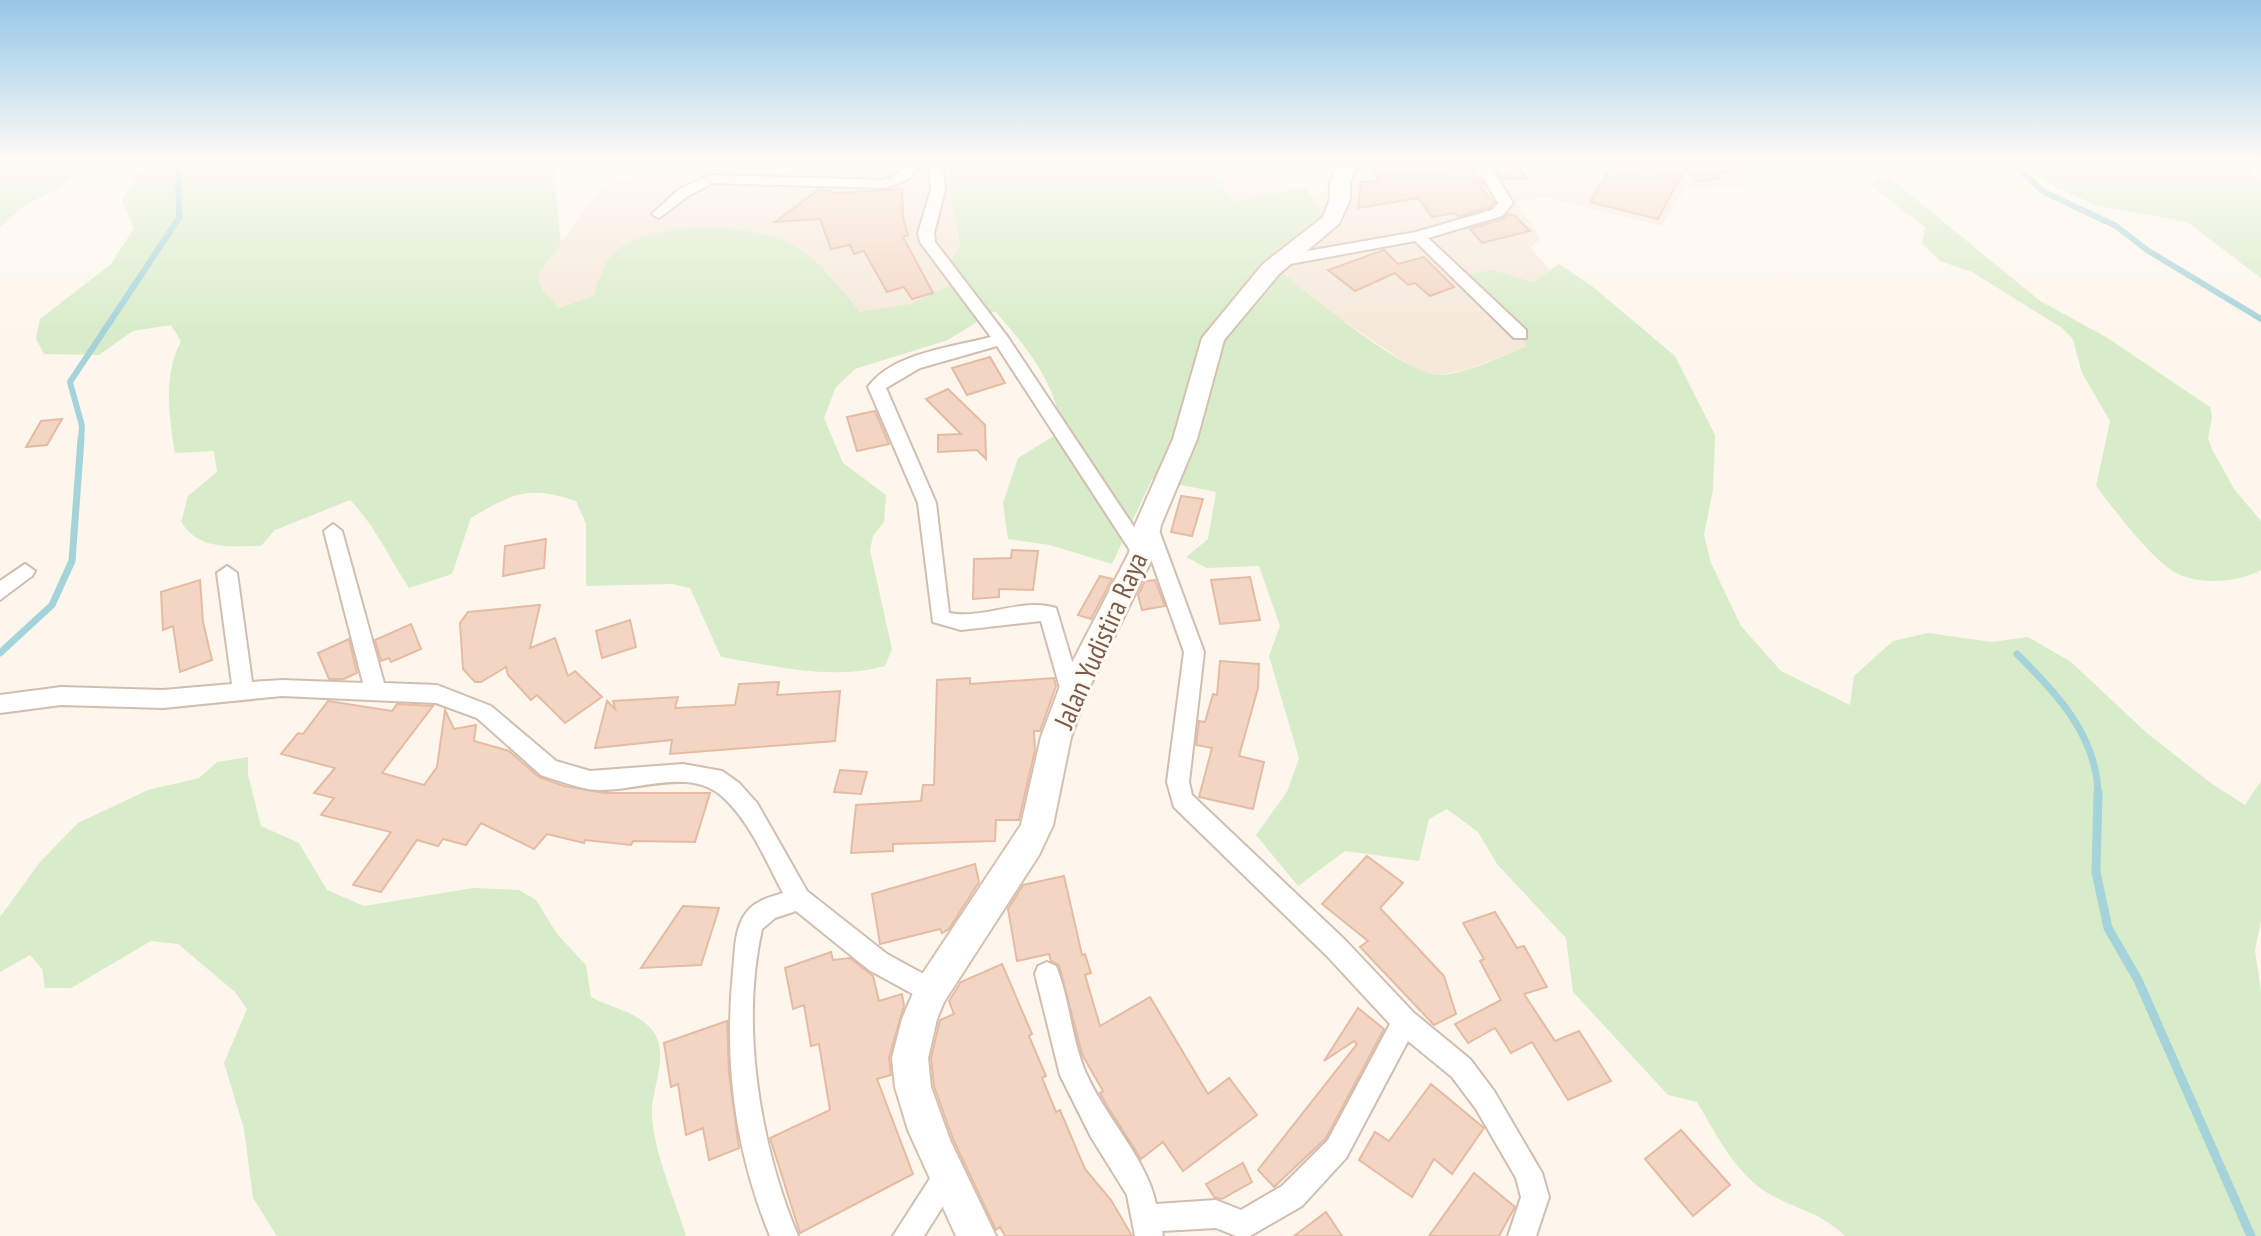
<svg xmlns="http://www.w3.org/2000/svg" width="2261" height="1236" font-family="'PT Sans Narrow',sans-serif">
<rect width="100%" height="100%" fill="#fdf6ec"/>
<!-- residential -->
<g fill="#f5e8da">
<polygon points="663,159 760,159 788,165 808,159 949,159 951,201 965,278 911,305 860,312 825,270 611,256 593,296 559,308 543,291 537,275 603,185 655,173"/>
<polygon points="1202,159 1310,160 1286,179 1290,189 1234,203"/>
<polygon points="1328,159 1748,159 1751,174 1744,184 1737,187 1685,189 1662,226 1547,198 1520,200 1517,203 1541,239 1530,247 1550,270 1533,282 1492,270 1490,301 1527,346 1469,369 1439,375 1421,373 1335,315 1282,272 1279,251 1323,216 1313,197 1326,189"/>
</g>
<!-- green -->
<g fill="#d8ecc9">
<path d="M 0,159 L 82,159 C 66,192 59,187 30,203 C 19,209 9,219 0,227 Z"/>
<path d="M 145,159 L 553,159 L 561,244 L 537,275 L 543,291 L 559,308 L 593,296 C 598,284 603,265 611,256 C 644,219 749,222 789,243 C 819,259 839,287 860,312 L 911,304 L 965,278 L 950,261 L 960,247 L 951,201 L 949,159 L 1202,159 L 1234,202 L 1306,186 L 1324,216 L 1279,250 L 1282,272 C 1310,295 1407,376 1440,375 C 1469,373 1499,357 1527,346 L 1466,275 L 1492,270 L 1533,282 L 1559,264 L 1593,287 L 1675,356 L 1715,435 L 1713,490 L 1704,534 L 1711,563 L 1741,626 L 1781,671 L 1850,705 L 1854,676 L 1893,641 L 1928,633 L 1992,642 L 2028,637 L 2071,662 L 2148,734 L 2212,784 L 2245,805 L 2261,781 L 2261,920 L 2255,950 L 2261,992 L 2261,1236 L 1845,1236 C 1821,1213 1803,1212 1775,1197 C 1737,1178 1718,1137 1697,1102 L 1668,1095 L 1573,992 L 1566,938 L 1497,864 L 1478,832 L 1447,809 L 1429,819 L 1419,861 L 1345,851 L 1298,886 L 1256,835 L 1287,792 L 1299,758 L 1269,656 L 1280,626 L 1259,566 L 1207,568 L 1186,557 L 1208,539 L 1216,492 L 1152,479 L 1112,564 L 1050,545 L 1008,539 L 1003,503 L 1018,458 L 1062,431 C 1055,381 1027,348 995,311 L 948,340 L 855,369 L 836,387 L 824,418 L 843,463 L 886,495 L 884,522 L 873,536 L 870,550 L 892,649 L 885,666 C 831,681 775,666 721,657 L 690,588 L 672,584 L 586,586 L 586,524 L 576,501 C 528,485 513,493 471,518 L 452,574 L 409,588 C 389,558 375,525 350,500 L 275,530 L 261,546 C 230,546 200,551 181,522 L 188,496 L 217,472 L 214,451 L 175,453 C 169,416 163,375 181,341 L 171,325 L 133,331 L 99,355 L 44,354 L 36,339 L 40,319 L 111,264 L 134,228 L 122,201 Z"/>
<polygon points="2021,159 2258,159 2250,173 2261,180 2261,278 2187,222 2099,206 2056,188"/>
<path d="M 1889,177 L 2040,301 L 2106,337 L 2210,407 L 2212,417 L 2208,438 L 2212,449 L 2234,489 L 2261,521 L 2261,570 C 2237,583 2194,586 2171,570 C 2145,551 2116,512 2096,486 L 2110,421 L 2082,373 L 2073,339 L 2062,328 L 1972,272 L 1940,261 L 1922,243 L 1925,227 L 1871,186 L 1877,179 Z"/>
<path d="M 248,757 L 248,774 L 261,826 L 299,843 L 327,890 L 364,906 L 473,888 L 519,890 L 536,900 L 557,934 L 586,965 L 591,997 C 612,1009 646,1013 657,1038 C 667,1063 650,1092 652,1118 C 656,1159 674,1196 686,1236 L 277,1236 L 253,1198 L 244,1129 L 224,1063 L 247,1009 L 235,992 L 178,944 L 151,941 L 71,988 L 45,988 L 42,969 L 30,955 L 0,972 L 0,917 L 40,862 L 78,823 L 148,790 L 199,778 L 217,762 Z"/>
</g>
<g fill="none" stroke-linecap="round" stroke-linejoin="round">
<!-- stream-far2 -->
<g stroke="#a5d3da" stroke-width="6">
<polyline points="2007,159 2044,192 2116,226 2147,250 2261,319"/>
<polyline points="81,441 82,426 70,382 179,218 178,159"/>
</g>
<!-- stream-far1 -->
<g stroke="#a5d3da" stroke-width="7">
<polyline points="0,653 52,605 72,561 81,439"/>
<path d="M 2017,654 C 2056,693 2097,735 2098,794"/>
</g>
<!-- stream -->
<polyline stroke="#a5d3da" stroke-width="9" points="2098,792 2096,872 2108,928 2138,980 2251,1236"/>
</g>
<!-- building -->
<g fill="#f3d5c3" stroke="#e6bba3" stroke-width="2">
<polygon points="1372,159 1447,159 1455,170 1474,168 1476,172 1471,171 1483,184 1478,184 1494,203 1490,207 1458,217 1455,213 1432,217 1418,198 1358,208 1361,182 1380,181 1372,167 1375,166"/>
<polygon points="1654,159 1741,159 1741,170 1714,174 1718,178 1697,182 1685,169 1658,219 1590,202 1616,160 1665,174"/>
<polygon points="1516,163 1527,178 1502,179 1494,166"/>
<polygon points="819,189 837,193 902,189 903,218 908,235 903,237 933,293 912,299 904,287 887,292 864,251 854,254 850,245 831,249 820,219 775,222"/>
<polygon points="1508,214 1515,216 1530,231 1482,243 1470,229 1503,219"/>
<polygon points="1384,250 1398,264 1424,257 1454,287 1430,296 1415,283 1408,285 1395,273 1355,291 1328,270"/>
<polygon points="990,357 1005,383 967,395 952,368"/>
<polygon points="948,389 985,425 986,459 977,450 938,452 938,435 961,434 926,399"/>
<polygon points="875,411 889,444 857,451 847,417"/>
<polygon points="62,419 47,445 26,447 41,421"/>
<polygon points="1181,496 1203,499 1192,536 1171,532"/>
<polygon points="546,539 544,568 503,576 505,546"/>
<polygon points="1012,550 1038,551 1033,590 999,589 999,597 973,599 974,559 1011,558"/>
<polygon points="1100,576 1112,579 1091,619 1078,615"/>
<polygon points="1250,577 1260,620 1220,624 1211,580"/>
<polygon points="200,580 203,622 212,660 180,672 173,626 163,630 161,592"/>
<polygon points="1155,580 1165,606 1142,610 1138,595 1145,581"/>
<polygon points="540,605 530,648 555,638 568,676 575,671 602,697 565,723 537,695 531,700 508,675 506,667 481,682 475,682 463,669 460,623 468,612"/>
<polygon points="630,620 636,647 602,658 596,631"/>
<polygon points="411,624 421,649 391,662 389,658 381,661 375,640"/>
<polygon points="349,639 357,673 344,679 329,679 318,653"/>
<polygon points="1220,661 1259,664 1258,688 1239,756 1264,762 1253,809 1199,797 1212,748 1196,745 1199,721 1205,722 1213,694 1217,695"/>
<polygon points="970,678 970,684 1054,678 1056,686 1040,731 1034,731 1035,750 1019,820 996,820 995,841 893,844 893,851 851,853 856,805 921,801 923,785 934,785 937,680"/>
<polygon points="779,682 777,695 840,691 835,741 670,754 672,740 595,748 607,701 615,709 613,701 678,697 675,708 735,705 739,684"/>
<polygon points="328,701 392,711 397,704 433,706 382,773 424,785 437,767 445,710 454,729 476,725 474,741 509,751 539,777 564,786 605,793 710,793 695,842 633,841 631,845 585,840 584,843 547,834 534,849 481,823 466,845 443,839 438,846 417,840 381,892 353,885 391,832 321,815 334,798 314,793 335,768 281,754 298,733 303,734"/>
<polygon points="840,770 867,772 861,794 834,792"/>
<polygon points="1367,856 1403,883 1380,908 1444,976 1456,1014 1434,1025 1360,947 1368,941 1322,904"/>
<polygon points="975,864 979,882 949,929 942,933 940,929 880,944 872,894"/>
<polygon points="1064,876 1082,955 1085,954 1091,973 1085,975 1100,1026 1150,997 1208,1094 1229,1078 1257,1115 1183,1171 1163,1142 1141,1159 1106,1104 1100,1093 1103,1091 1082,1054 1059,965 1051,961 1049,954 1017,961 1008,909 1023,885"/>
<polygon points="683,906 719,908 701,965 641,968"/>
<polygon points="1495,912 1517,948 1524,946 1547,987 1524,994 1555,1041 1579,1031 1611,1081 1568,1100 1532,1042 1511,1053 1495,1028 1468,1043 1455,1024 1501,1000 1480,961 1484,959 1463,923"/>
<polygon points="831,952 833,960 850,958 873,976 879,1001 902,994 904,1006 889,1057 891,1075 877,1079 913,1174 800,1233 770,1138 830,1110 819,1044 811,1046 804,1005 793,1009 785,968"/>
<polygon points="1002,964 1032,1034 1029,1036 1046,1076 1042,1078 1056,1112 1060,1110 1085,1169 1111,1200 1132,1236 1005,1236 1000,1227 996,1230 953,1139 934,1086 931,1058 940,1020 954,1014 949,1001 961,982"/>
<polygon points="1358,1008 1384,1029 1326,1138 1274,1187 1258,1170 1357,1044 1354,1041 1324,1061"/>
<polygon points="727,1021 729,1073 739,1148 709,1160 703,1128 686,1135 678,1084 671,1087 664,1043"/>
<polygon points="1431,1084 1484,1128 1452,1174 1434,1159 1412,1197 1359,1160 1375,1132 1389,1141"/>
<polygon points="1681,1130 1730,1185 1693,1216 1645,1159"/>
<polygon points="1243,1163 1252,1182 1222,1199 1214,1197 1206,1184"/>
<polygon points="1474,1173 1515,1207 1499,1236 1429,1236"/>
<polygon points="1326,1212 1342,1236 1294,1236"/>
</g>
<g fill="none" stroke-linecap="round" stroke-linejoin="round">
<!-- street casing -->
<g stroke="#d1beb0" stroke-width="4">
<g id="street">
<polygon points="910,159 925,159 909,179 886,188 713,183 688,196 659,218 652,214 678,190 710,175 884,180 899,173"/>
<path d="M 928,159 L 942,159 L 945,190 L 934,233 L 935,242 L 1007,336 L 1144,542 L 1139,525 L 1141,520 L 1155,520 L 1157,525 L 1204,652 L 1189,782 L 1192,795 L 1345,940 L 1414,1013 L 1470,1059 L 1494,1091 L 1542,1173 L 1549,1197 L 1536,1236 L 1508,1236 L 1521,1197 L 1516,1178 L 1476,1109 L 1452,1077 L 1408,1041 L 1346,1158 L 1302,1206 L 1250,1236 L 1236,1236 L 1216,1228 L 1162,1231 L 1163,1236 L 1135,1236 L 1127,1195 L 1091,1137 L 1060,1075 L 1035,974 L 1038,966 L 1047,962 L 1056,966 C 1070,1000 1071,1039 1086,1073 C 1105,1117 1147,1159 1156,1204 L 1216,1200 L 1241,1210 L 1282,1186 L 1328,1140 L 1390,1024 L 1327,956 L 1174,807 L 1167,782 L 1184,652 L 1150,556 L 1142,560 L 1135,558 L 997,346 L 920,368 L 886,388 L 936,503 L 949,613 C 984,620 1022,597 1056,608 L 1082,695 L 1079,701 L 1072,704 L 1065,701 L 1062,695 L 1041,621 L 961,630 L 933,622 L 918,503 L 868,387 C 892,353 953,347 991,337 L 920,242 L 918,233 L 931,190 Z"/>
<polygon points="1472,159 1486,159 1513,203 1502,216 1428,238 1526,330 1526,338 1514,338 1415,241 1279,266 1271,261 1279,256 1416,232 1492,210 1498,203"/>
<path d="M 333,524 L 342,531 L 384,683 L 437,685 L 491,706 L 556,761 L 590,771 L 683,764 L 722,771 L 739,783 L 757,803 L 807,891 L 887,954 L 940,983 L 943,991 L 940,999 L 931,1003 L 922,999 L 869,970 L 796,911 L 775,918 L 762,929 C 740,1027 760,1145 798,1236 L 770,1236 C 735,1151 724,1063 733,972 C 735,952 734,929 746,913 C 754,901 770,897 783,893 C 766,861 751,824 725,799 C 689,763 631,796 588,789 C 573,786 556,780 541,775 L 477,718 L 436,703 L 282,696 L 163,708 L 61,705 L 0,713 L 0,695 L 61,687 L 163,690 L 232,684 L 217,573 L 227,566 L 237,573 L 252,682 L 282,680 L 363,683 L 324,531 Z"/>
<polygon points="25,564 35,571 32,576 0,600 0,581"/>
<polygon points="948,1162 958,1166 962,1176 924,1236 893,1236 938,1166"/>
</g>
</g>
<!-- secondary casing -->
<g stroke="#d6c0b0" stroke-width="4">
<polygon id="secondary" points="1365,159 1356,168 1350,182 1350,199 1339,224 1279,274 1224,340 1197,439 1161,525 1155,553 1090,686 1071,737 1053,825 1039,855 944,1002 937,1019 928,1058 931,1087 950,1140 996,1236 956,1236 908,1130 895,1087 892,1058 902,1019 919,979 1021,825 1041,737 1060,686 1129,553 1135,525 1173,439 1202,338 1263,264 1323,217 1330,199 1330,182 1340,161"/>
</g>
<!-- street -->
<use href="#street" fill="#fff" fill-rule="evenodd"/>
<!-- secondary -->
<use href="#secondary" fill="#fff" fill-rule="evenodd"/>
</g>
<!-- sky -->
<linearGradient id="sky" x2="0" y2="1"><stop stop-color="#97c7e8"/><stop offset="0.48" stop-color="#fefbf6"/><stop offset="1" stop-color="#fefbf6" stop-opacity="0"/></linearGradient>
<rect width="2261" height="332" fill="url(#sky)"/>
<g text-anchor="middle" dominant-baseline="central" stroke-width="6" stroke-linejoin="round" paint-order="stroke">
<!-- street labels -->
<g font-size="28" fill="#7a5c4d" stroke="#fffaf3">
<text transform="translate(1100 640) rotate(-66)">Jalan Yudistira Raya</text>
</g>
</g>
</svg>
